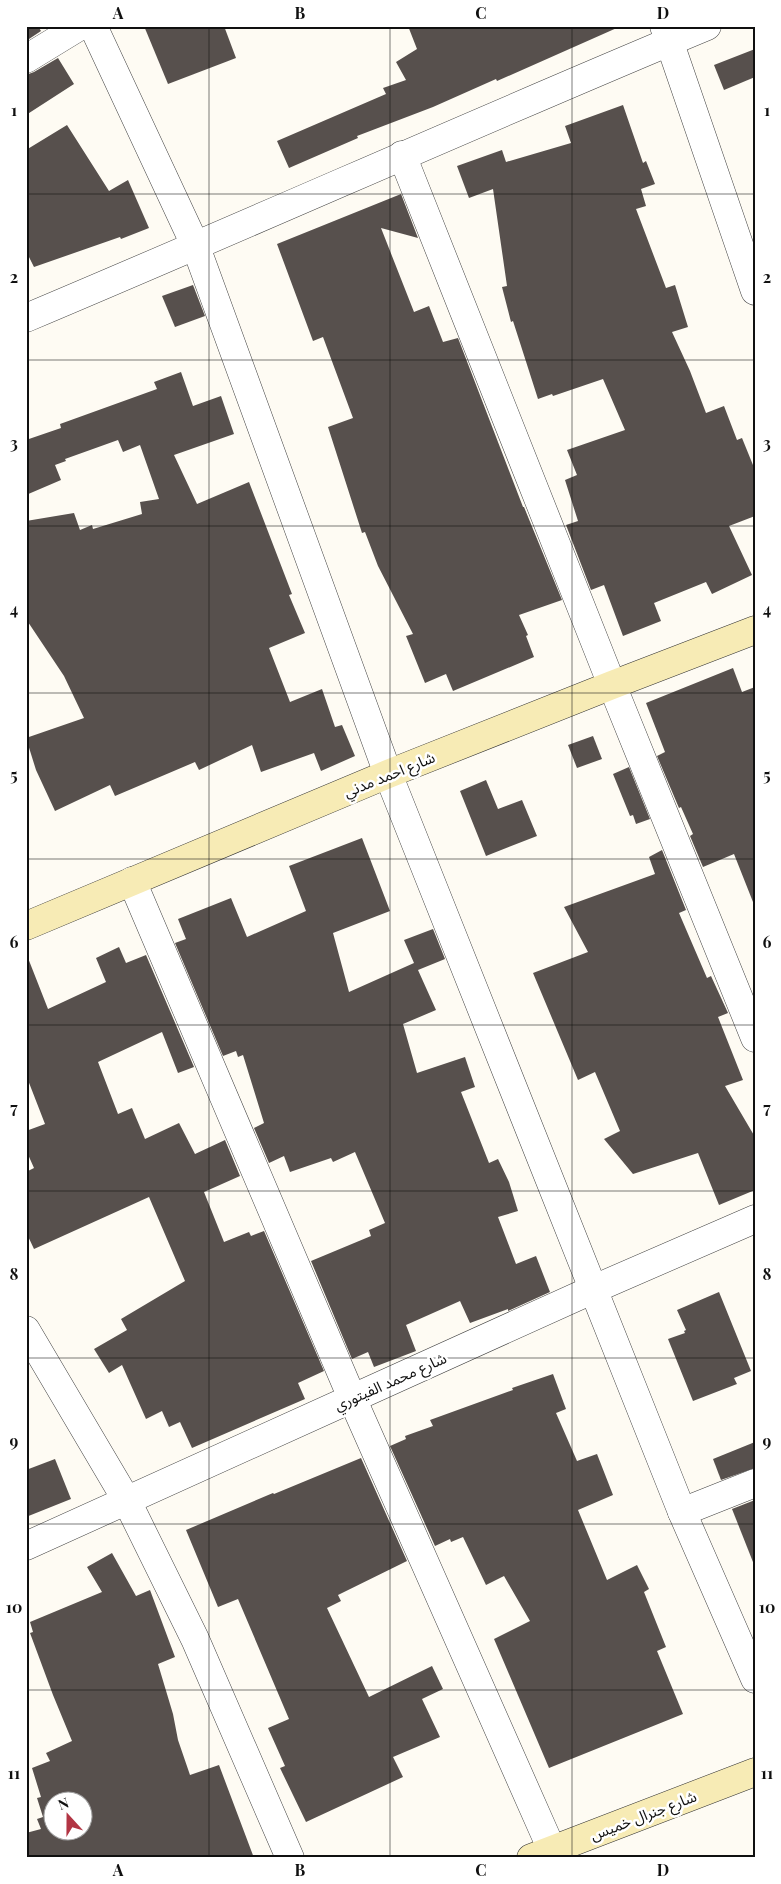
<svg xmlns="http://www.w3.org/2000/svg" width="781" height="1884" font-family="'Playfair Display','Noto Sans Arabic',serif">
<rect width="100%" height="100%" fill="#fefbf3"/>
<!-- building -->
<g fill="#57504d" fill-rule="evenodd">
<polygon points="26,26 38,26 41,31 26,41"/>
<polygon points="144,26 224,26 236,58 168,84"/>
<polygon points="408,26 531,26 619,27 497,81 496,79 433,107 357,136 358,138 289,168 277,141 386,94 383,88 406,80 396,62 417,49"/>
<polygon points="755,49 755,77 724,90 714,65"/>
<polygon points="58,58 74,84 26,115 26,75 34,72"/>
<polygon points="623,105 643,163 646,161 655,184 641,189 646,206 636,209 666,288 675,285 688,327 672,332 690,371 706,413 724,406 737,440 742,438 755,470 755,516 729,526 752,575 712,594 706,582 654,603 661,621 623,636 604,585 591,590 566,525 578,521 565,480 577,475 567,450 625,430 603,379 553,396 552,394 538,399 513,321 511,322 502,287 507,286 493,189 469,198 457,166 502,150 506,162 571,143 565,126"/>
<polygon points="67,125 109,191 128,180 149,228 121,239 120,237 34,267 26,251 26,150"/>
<polygon points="401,194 418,238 381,228 414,312 429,306 443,342 458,338 523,507 524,507 562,600 519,615 528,635 526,636 534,657 453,691 446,674 425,683 406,636 413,634 378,566 365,532 362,533 328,427 353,418 323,337 313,341 277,244"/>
<polygon points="193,285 205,316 175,327 162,296"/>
<polygon points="181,372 193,406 221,396 234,434 174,455 197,504 249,482 292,594 289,595 305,633 269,648 290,702 322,689 335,727 342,725 355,756 321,771 314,753 261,772 252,745 199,770 195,762 115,796 110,785 55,811 36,770 26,738 84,718 64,676 26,619 26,521 74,513 80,530 92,525 93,529 142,514 140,502 159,499 140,445 123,452 118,440 65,459 66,461 55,465 61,480 26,495 26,440 61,428 60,424 157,389 154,382"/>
<polygon points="733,668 742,692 755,687 755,901 753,902 734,854 703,867 690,836 693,834 681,807 679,808 657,756 665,752 646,703"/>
<polygon points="593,736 602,759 577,768 568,745"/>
<polygon points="629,767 650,819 636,824 633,815 630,816 613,774"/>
<polygon points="486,780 498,809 522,800 537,836 486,856 460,791"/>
<polygon points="362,838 390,911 333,933 349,992 414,963 404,940 433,929 445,959 418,970 436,1010 403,1024 417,1073 465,1057 475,1087 461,1092 489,1163 498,1159 509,1182 518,1211 498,1217 516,1264 536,1256 550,1292 508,1311 508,1309 470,1323 460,1301 406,1325 416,1351 374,1367 368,1352 352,1359 311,1261 371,1236 369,1230 385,1223 355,1152 333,1162 331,1158 290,1172 284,1156 269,1163 254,1128 264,1123 243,1055 238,1057 236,1051 223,1056 175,943 186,939 178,919 231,898 247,937 306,911 289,866"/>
<polygon points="662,850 686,910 679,913 707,978 711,976 728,1013 718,1017 743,1080 725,1086 755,1137 755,1190 719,1205 698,1153 633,1174 604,1139 620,1131 595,1072 578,1080 533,973 588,952 564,907 655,874 649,857"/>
<polygon points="119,947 126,963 146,955 194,1067 178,1073 162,1032 98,1062 118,1114 132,1108 145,1139 179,1123 195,1154 225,1140 240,1176 204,1192 224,1242 249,1232 251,1236 264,1231 324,1371 298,1383 305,1399 192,1448 180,1422 169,1427 162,1411 146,1419 122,1365 109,1373 94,1349 127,1330 121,1319 185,1281 149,1197 34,1249 26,1232 26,1172 34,1168 26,1150 26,1131 45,1124 26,1075 26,959 28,958 48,1009 106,982 96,958"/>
<polygon points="719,1292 751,1371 734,1378 737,1384 693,1401 668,1339 685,1333 684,1331 686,1330 677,1310"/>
<polygon points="553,1374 566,1409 556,1413 577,1461 597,1454 613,1495 578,1510 607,1580 637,1565 649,1589 644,1592 666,1647 657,1651 683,1714 549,1768 494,1639 530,1621 504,1576 486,1585 463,1537 451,1542 450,1539 435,1546 390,1446 406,1439 405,1436 433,1426 430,1420 513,1390 512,1388"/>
<polygon points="755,1442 755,1468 721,1480 713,1459"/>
<polygon points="361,1458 407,1561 338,1595 341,1601 327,1608 369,1697 432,1666 443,1689 422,1699 440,1737 393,1757 403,1777 306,1822 280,1768 285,1766 268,1728 289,1719 238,1599 218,1607 186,1530 273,1493 274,1494"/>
<polygon points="55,1459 71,1499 26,1517 26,1470"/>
<polygon points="755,1500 755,1562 753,1562 732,1509"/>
<path d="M 112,1553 L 136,1596 L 150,1590 L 175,1657 L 158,1664 L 173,1714 L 178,1740 L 190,1775 L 219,1765 L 254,1858 L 26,1858 L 26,1833 L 41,1829 L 37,1819 L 43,1817 L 37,1798 L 41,1797 L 32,1768 L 50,1761 L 46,1753 L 72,1741 L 53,1695 L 30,1633 L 33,1632 L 30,1622 L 102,1592 L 87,1567 ZM 52,1802 L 82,1802 L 82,1832 L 52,1832 Z"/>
</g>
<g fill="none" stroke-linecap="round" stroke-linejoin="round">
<!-- street casing -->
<g stroke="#434343" stroke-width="29">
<g id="street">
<polyline points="93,26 196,247 388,774 682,1512 755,1679"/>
<polyline points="664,26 755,291"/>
<polyline points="26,59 80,26"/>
<polyline points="402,155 612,685 755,1038"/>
<path d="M 26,318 C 254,222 479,121 707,26"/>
<polyline points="132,881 352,1398 552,1850"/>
<polyline points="26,1330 127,1501 195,1639 290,1858"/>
<polyline points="682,1512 755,1483"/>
<polyline points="26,1546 594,1289 755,1219"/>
</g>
</g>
<!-- secondary casing -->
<g stroke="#323232" stroke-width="29">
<g id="secondary">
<polyline points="26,926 388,774 612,685 755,630"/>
<polyline points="531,1858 755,1772"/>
</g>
</g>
<!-- street -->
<use href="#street" stroke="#fff" stroke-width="28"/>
<!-- secondary -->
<use href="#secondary" stroke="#f7ebb5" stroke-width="28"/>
</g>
<!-- grid -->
<path fill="none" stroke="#101010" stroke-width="1" stroke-opacity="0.55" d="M 209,26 L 209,1858M 390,26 L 390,1858M 572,26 L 572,1858M 26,194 L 755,194M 26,360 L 755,360M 26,526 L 755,526M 26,693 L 755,693M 26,859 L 755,859M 26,1025 L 755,1025M 26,1191 L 755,1191M 26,1358 L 755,1358M 26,1524 L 755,1524M 26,1690 L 755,1690"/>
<g text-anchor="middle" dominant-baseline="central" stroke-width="5" stroke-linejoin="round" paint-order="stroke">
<!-- street labels -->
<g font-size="15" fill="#101010" stroke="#fff">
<text transform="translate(389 774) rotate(-22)">شارع احمد مدني</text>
<text transform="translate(390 1381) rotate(-24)">شارع محمد الفيتوري</text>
<text transform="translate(643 1815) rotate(-21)">شارع جنرال خميس</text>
</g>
</g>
<!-- border -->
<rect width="781" height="1884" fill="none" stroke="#ffffff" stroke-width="55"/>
<!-- north arrow -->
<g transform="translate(68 1816) rotate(339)"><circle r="24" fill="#ffffff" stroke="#9f9f9f"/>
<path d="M0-4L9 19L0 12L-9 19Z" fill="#b23544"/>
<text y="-8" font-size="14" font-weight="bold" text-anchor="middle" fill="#101010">N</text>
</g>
<rect x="28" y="28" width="726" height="1828" fill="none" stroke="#101010" stroke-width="2"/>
<g font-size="16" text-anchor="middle" font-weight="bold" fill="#101010">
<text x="118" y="19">A</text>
<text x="300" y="19">B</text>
<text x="481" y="19">C</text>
<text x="663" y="19">D</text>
<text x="14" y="116">1</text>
<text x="767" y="116">1</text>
<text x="14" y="283">2</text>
<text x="767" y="283">2</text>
<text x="14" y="449">3</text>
<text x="767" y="449">3</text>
<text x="14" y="615">4</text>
<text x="767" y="615">4</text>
<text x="14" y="781">5</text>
<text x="767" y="781">5</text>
<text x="14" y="948">6</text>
<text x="767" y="948">6</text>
<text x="14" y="1114">7</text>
<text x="767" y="1114">7</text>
<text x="14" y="1280">8</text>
<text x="767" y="1280">8</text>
<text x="14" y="1447">9</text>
<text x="767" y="1447">9</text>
<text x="14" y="1613">10</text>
<text x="767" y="1613">10</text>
<text x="14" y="1779">11</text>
<text x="767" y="1779">11</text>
<text x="118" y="1876">A</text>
<text x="300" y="1876">B</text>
<text x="481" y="1876">C</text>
<text x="663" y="1876">D</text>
</g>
</svg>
